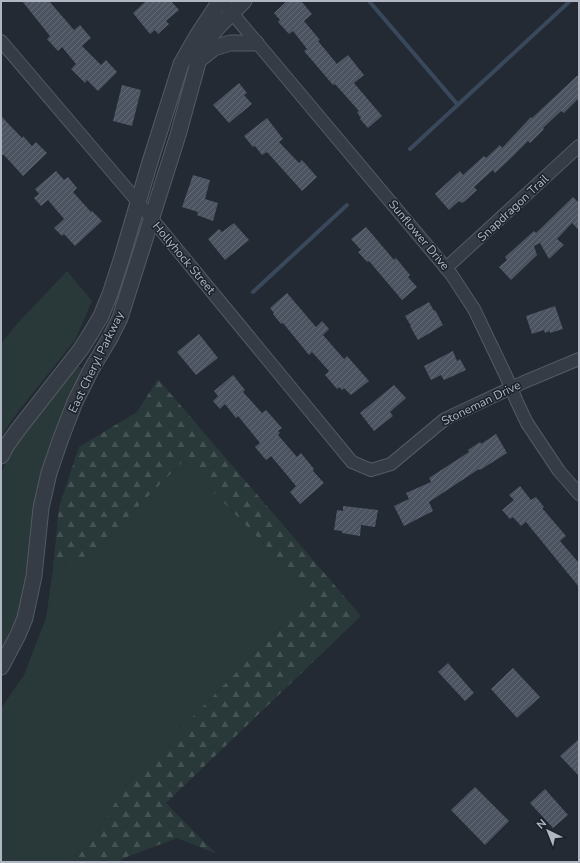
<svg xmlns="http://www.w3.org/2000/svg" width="580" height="863" font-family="'Nunito Sans',sans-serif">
<defs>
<pattern id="forest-firs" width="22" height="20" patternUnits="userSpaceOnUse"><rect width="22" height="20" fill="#293939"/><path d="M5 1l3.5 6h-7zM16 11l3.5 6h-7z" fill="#465354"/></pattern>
<pattern id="building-hatch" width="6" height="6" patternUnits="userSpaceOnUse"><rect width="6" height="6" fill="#4b5460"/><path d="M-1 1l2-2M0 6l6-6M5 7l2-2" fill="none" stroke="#626a75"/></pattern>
</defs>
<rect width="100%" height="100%" fill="#232a34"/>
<!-- grass -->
<g fill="#293939">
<polygon points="67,271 92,301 75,340 13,418 1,437 1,344 16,325"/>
<path d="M 77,365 L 84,370 C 78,381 71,393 66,405 C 54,431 45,458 38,486 C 29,524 30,564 21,603 C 17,620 8,635 1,651 L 1,473 L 12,452 L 24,433 Z"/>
<polygon points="183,461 313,594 127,784 89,844 72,862 1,862 1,708 24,675 46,618 53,569 91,554"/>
</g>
<!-- forest -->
<polygon fill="url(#forest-firs)" points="158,379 361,616 166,803 215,853 177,838 124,858 120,862 72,862 89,844 127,784 313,594 183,461 91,554 53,569 59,507 79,447 137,412"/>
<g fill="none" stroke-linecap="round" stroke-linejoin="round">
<!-- stream -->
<g stroke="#3a485b" stroke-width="4">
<polyline points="369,1 458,105"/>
<polyline points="410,149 570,1"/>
<polyline points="253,292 347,205"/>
</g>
</g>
<!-- building -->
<g fill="url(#building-hatch)">
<polygon points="22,1 49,1 74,30 80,25 91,38 82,46 101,65 106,60 117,72 98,91 87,80 85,83 71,69 76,64 62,47 58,51 47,39 50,36"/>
<polygon points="146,1 171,1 179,10 166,21 169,24 158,34 155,30 150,34 133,13"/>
<polygon points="287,1 301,1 312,14 304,21 320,40 318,41 337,64 348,55 364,75 354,83 382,116 368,128 360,119 361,118 357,112 359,111 335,84 333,85 304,51 307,49 293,31 289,34 278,22 280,20 274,13"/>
<polygon points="579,74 579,98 564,113 561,111 543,128 544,129 530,143 528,141 511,158 495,173 493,170 474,187 477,190 465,201 462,203 459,201 449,210 435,194 460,171 463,175 484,156 486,158 500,145 502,148 531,117 532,118"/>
<polygon points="239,83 247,93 244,95 252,104 229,123 213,105"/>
<polygon points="122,85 141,90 132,126 113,121"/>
<polygon points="1,116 22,138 23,136 32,146 36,142 47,153 23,176 4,155 1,155"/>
<polygon points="267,118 283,139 279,142 299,163 302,160 317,177 302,191 267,152 262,155 255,146 253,147 244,136"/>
<polygon points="56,171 64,180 68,177 77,188 73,192 91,212 92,211 102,221 75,246 64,234 62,236 54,228 64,219 48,200 41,206 34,198 39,194 35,189"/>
<polygon points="193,175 210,180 205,199 218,203 213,221 197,215 198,212 182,207"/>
<polygon points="573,197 579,203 579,230 572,223 557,239 564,245 549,259 540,243 534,246 537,255 511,280 499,267 507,260 505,257 534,231 536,233"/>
<polygon points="234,223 249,240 225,260 208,239 219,229 222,232"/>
<polygon points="366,227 394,260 396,258 410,275 408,277 417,287 402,300 369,261 367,262 358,252 361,250 351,239"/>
<polygon points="287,293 316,327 322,321 329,329 323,335 344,359 347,356 369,381 351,395 344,388 342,390 339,387 337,389 325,375 329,371 312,352 309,355 283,323 281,324 273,314 274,313 270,308"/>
<polygon points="429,302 434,311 435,310 443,325 418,340 410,326 411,326 405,316"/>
<polygon points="555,306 563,329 550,333 550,331 545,333 544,330 532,334 526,316"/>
<polygon points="199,334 218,358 196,375 177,352"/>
<polygon points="453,351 457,361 460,359 466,370 444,380 441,375 431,380 424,366"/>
<polygon points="233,375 245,390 243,392 262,413 266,410 282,428 278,431 280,433 278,435 297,457 301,453 314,469 313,471 324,483 300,504 290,492 296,486 271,456 266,460 255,447 260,443 238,416 236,418 225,404 220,409 213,401 218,396 214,391"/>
<polygon points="394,385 406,398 390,412 393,416 374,431 360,413"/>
<polygon points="496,434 507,453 480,470 479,469 429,502 433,511 404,526 394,506 409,499 406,493 431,482 429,478 469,452 468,450 480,442 481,444"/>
<polygon points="520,486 531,500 536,497 544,507 542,508 566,536 560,541 579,563 579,587 526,522 521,526 513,517 510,519 502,510 514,500 509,495"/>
<polygon points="343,506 378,510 375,527 361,525 360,536 342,533 342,531 334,530 337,510 343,511"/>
<polygon points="448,663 474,693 465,701 438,672"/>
<polygon points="513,668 540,697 517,718 491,689"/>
<polygon points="579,739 579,776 560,756"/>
<polygon points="475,787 509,821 485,845 451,810"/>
<polygon points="545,789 568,815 553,828 530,803"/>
</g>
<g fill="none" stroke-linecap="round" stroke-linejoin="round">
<!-- minor casing -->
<g stroke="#535a63" stroke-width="14">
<g id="minor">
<polyline points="222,1 451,274 474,309 506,376 517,402 527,423 559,471 579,494"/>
<polyline points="1,41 138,202 352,462 371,470 391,464 445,419 524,382 579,359"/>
<polyline points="446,268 579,146"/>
</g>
</g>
<!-- tertiary casing -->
<g stroke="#535a63" stroke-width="17">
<g id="tertiary">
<polyline points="200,59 214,48 230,43 256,43"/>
<polyline points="1,456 7,445 17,431 81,349 91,333 101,316 110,294 122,257 150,162 181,64 197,36 220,1"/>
<polyline points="1,667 18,635 25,618 34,576 41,508 49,473 61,438 75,402 92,368 110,338 120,318 178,135 199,59 213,33 219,26 244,1"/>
</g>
</g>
<!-- minor -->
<use href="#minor" stroke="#363c45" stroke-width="12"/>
<!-- tertiary -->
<use href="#tertiary" stroke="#363c45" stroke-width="15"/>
</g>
<g text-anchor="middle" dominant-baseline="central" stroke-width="3" stroke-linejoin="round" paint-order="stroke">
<!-- street labels -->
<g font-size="12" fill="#b0b7c2" stroke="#1b212a">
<text transform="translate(513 208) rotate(-43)">Snapdragon Trail</text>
<text transform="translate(419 235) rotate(50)">Sunflower Drive</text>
<text transform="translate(184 258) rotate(50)">Hollyhock Street</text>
<text transform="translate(96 362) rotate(-64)">East Cheryl Parkway</text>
<text transform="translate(481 403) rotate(-26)">Stoneman Drive</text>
</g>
</g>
<!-- border -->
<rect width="580" height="863" fill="none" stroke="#b0b7c2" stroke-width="4"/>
<!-- north arrow -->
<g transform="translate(548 831) rotate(317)" stroke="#1b212a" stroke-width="3" paint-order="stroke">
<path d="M0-3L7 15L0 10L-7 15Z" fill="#b0b7c2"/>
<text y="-6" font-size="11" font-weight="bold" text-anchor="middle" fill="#b0b7c2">N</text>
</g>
</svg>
